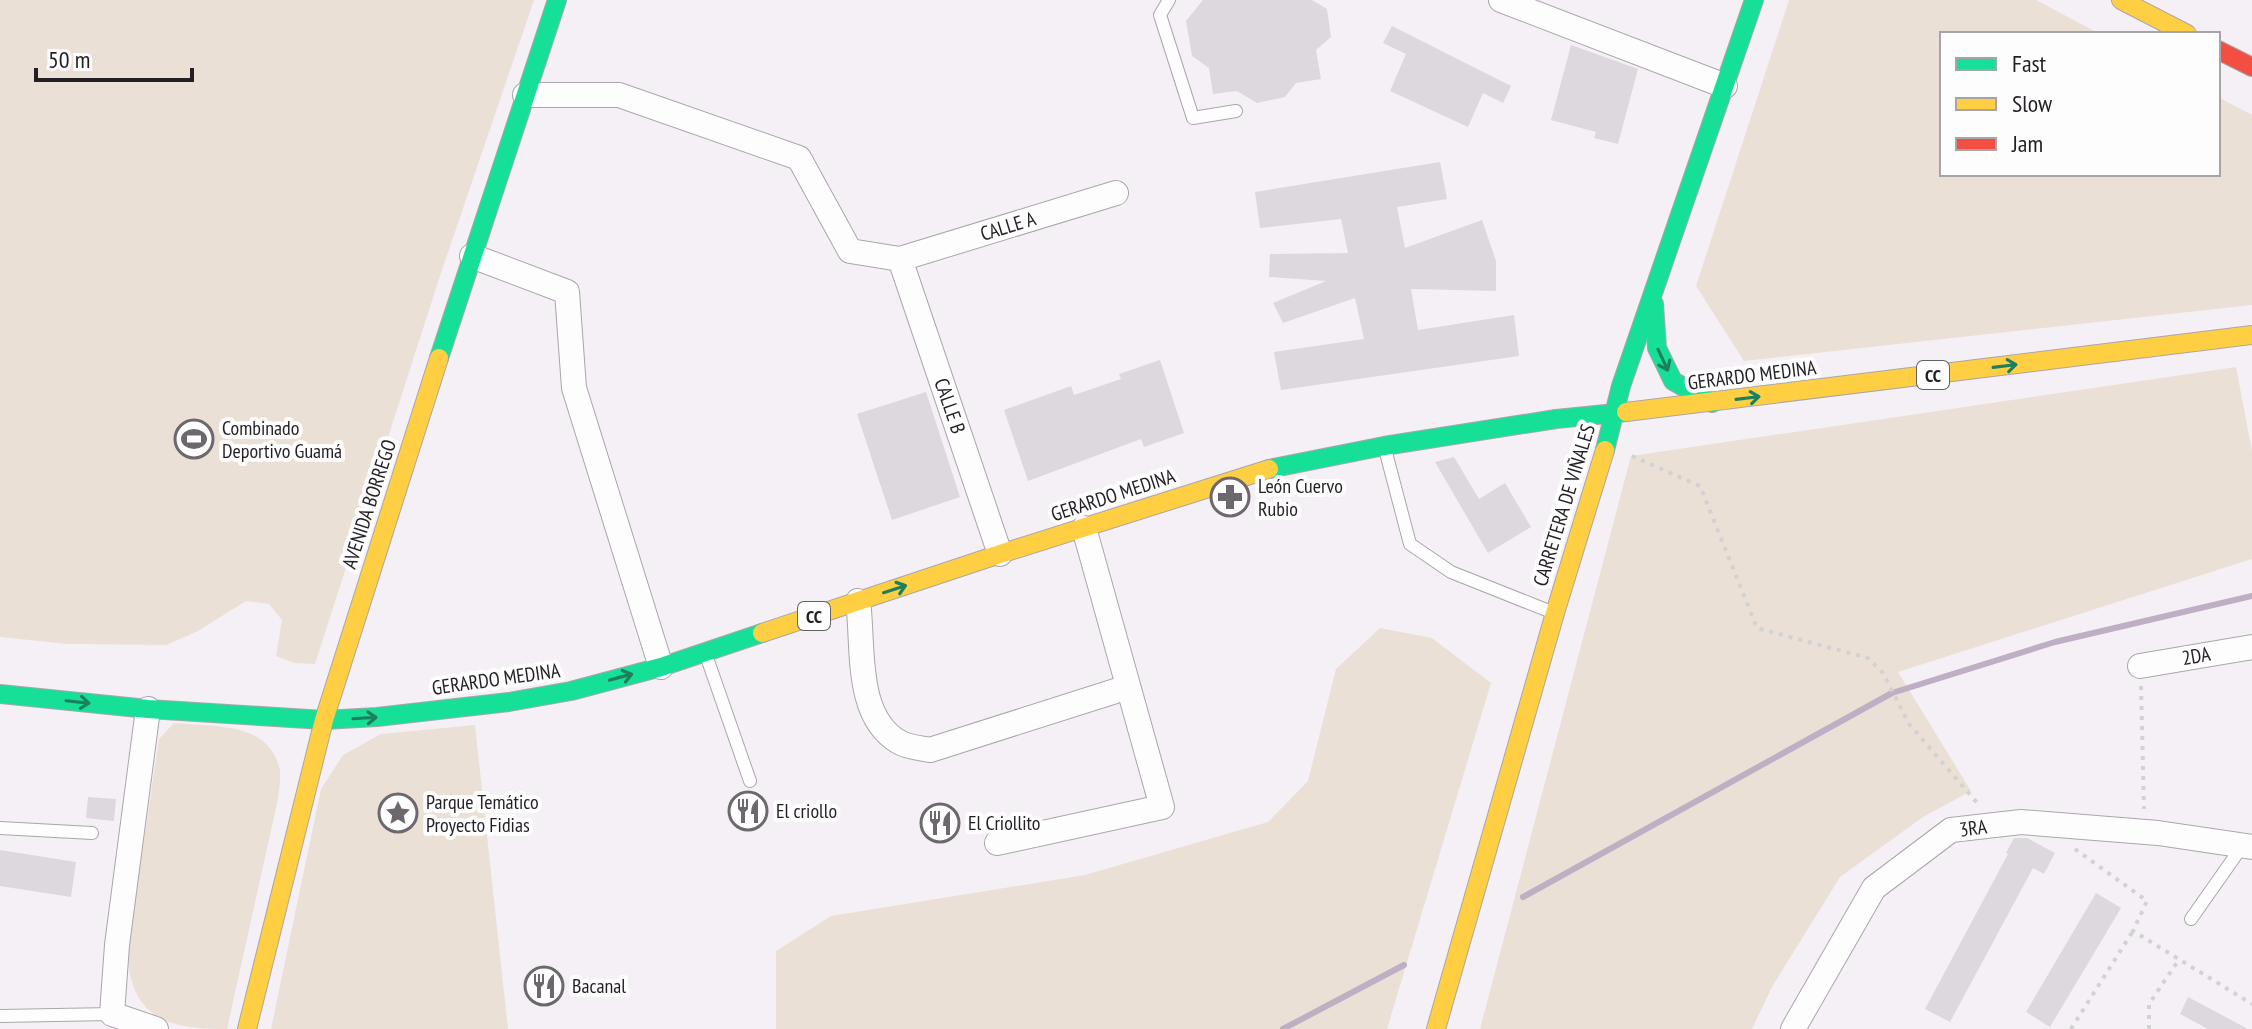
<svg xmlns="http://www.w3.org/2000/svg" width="2252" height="1029" font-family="'PT Sans Narrow',sans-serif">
<rect width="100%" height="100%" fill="#f5f0f6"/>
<!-- green -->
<g fill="#ebe0d5">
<polygon points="0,0 534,0 440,276 315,664 294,663 276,656 282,620 269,604 246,601 198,631 166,645 68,644 0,637"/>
<polygon points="1789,0 2036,0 2100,34 1942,34 1942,174 2218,174 2218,97 2252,115 2252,305 1744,361 1696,286"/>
<polygon points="2236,367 2252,451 2252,559 1898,672 1971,791 1923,817 1840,877 1772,987 1752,1029 1480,1029 1631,456"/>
<polygon points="1380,628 1432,638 1491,683 1387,1029 776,1029 776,951 831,916 1085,875 1268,822 1308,781 1336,669"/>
<path d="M 174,723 C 212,727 266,721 279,766 C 282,775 279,789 278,799 L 227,1029 C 187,1029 142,1026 131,978 C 128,968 129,957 128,947 L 159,739 Z"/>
<polygon points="475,725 508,1029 271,1029 321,789 343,755 381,734"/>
</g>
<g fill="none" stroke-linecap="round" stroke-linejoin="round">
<!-- stream -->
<g stroke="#beafc4" stroke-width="6">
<polyline points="1523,897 1892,693 2055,642 2252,596"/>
<polyline points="1283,1029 1404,965"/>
</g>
</g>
<!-- building -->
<g fill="#dcd8dd">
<polygon points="1203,0 1312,0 1327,9 1331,37 1316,50 1321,79 1296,83 1285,97 1257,103 1237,91 1213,94 1209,68 1192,56 1186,21"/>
<polygon points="1392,26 1511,86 1503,103 1483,93 1468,127 1390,91 1406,54 1383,43"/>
<polygon points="1571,45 1638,69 1618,144 1594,138 1596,132 1551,120"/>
<polygon points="1440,162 1447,199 1397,207 1405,248 1482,220 1496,261 1496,291 1411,289 1418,330 1514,315 1519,356 1281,390 1274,352 1364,339 1355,298 1283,323 1273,303 1326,281 1269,277 1270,254 1348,253 1341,219 1260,228 1255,192"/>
<polygon points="1160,360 1184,433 1144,447 1141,439 1028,481 1004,410 1071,386 1074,395 1121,379 1119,374"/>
<polygon points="926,392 960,497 892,520 857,414"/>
<polygon points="1454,457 1479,499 1505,483 1531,527 1488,553 1435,462"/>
<polygon points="88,797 116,799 114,821 86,818"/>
<polygon points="2014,838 2027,838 2055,853 2044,874 2033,868 1950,1022 1925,1009 2008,854 2006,853"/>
<polygon points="0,850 76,862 71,897 0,886"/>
<polygon points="2096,893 2121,908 2050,1027 2026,1012"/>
<polygon points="2188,997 2248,1029 2208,1029 2180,1014"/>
</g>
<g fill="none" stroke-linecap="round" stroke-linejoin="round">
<!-- lane casing -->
<g stroke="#aaa6ab" stroke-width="14">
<g id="lane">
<polyline points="1169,0 1160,15 1193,118 1236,111"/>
<polyline points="1385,449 1410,544 1451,572 1549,611"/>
<polyline points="706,655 750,781"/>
<polyline points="0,828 92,833"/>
<polyline points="2191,919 2243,845"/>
<polyline points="0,1016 112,1014"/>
</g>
</g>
<!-- street casing -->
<g stroke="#aaa6ab" stroke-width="26">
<g id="street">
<polyline points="1501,0 1725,86"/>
<polyline points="525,95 619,95 799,158 850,251 900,259 1116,193"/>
<polyline points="472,256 567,292 574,388 661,667"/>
<polyline points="900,259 1000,554"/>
<path d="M 858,601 C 864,645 854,716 899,742 C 907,747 920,748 930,750 L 1128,687"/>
<polyline points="2140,666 2252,647"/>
<polyline points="148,709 117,945 112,1014 156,1029"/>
<polyline points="997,843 1162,807 1084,528"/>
<polyline points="1793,1029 1874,888 1951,830 2021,822 2158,833 2252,847"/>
</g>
</g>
<!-- fast casing -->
<g stroke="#aaa6ab" stroke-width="20">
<g id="fast">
<polyline points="1654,304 1657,348 1673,381 1712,403"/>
<polyline points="439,358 557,0"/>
<polyline points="1605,450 1621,386 1754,0"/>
<polyline points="1269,469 1384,446 1556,419 1626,412"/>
<polyline points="0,694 148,709 324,720 377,717 509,702 571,691 661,667 762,633"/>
</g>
</g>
<!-- slow casing -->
<g stroke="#aaa6ab" stroke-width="20">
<g id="slow">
<polyline points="2121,0 2187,34"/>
<polyline points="1626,412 2252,335"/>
<polyline points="762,633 1000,554 1269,469"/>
<polyline points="247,1029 324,720 439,358"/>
<polyline points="1436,1029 1555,613 1605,450"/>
</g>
</g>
<!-- jam casing -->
<g stroke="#aaa6ab" stroke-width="20">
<polyline id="jam" points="2218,50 2252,67"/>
</g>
<!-- path -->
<g stroke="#d3d2d3" stroke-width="4" stroke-dasharray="4 6" stroke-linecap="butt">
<polyline points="1632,456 1700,486 1757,628 1868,658 1883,673 1909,724 1979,805"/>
<polyline points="2141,686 2144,809"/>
<polyline points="2075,849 2147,901 2133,931 2252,1004"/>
<polyline points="2071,1029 2133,931"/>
<polyline points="2149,1029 2149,1004 2178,961"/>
</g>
<!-- lane -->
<use href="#lane" stroke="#fefdfe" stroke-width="12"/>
<!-- street -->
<use href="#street" stroke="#fefdfe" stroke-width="24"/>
<!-- fast -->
<use href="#fast" stroke="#16e098" stroke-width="18"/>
<!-- slow -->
<use href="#slow" stroke="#ffcf43" stroke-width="18"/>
<!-- jam -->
<use href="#jam" stroke="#f24e42" stroke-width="18"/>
</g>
<!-- one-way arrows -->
<defs><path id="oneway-shaft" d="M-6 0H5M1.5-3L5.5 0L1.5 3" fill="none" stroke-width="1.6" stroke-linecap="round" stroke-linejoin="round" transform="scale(2)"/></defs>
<g stroke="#1c805e">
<use href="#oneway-shaft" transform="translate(1663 360) rotate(65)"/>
<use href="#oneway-shaft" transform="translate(2005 366) rotate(-7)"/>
<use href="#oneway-shaft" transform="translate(1748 398) rotate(-7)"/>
<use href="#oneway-shaft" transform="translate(895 589) rotate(-18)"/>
<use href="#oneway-shaft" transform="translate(621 677) rotate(-15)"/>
<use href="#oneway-shaft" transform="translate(78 702) rotate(6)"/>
<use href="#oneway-shaft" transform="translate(365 718) rotate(-3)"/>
</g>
<!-- icons -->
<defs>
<g id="stadium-ring" transform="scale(2)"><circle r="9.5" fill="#fdfdfd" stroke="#6c686e" stroke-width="1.5"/><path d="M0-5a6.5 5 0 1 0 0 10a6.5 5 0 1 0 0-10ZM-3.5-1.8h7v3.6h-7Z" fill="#6c686e"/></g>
<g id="pharmacy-ring" transform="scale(2)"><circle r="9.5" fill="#fdfdfd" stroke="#6c686e" stroke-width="1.5"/><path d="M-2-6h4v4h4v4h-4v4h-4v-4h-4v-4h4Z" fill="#6c686e"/></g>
<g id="restaurant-ring" transform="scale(2)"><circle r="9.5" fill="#fdfdfd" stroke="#6c686e" stroke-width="1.5"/><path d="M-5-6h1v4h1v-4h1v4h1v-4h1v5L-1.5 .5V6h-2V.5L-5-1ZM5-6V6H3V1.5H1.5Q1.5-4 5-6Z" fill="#6c686e"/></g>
<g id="sight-ring" transform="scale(2)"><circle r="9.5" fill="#fdfdfd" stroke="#6c686e" stroke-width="1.5"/><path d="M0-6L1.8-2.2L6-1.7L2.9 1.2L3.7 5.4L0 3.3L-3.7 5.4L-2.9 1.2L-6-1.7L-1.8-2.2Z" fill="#6c686e"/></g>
</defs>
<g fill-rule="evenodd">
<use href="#stadium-ring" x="194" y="439"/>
<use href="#pharmacy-ring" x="1230" y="497"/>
<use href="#restaurant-ring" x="748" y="811"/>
<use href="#sight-ring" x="398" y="813"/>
<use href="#restaurant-ring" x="940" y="823"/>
<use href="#restaurant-ring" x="544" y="986"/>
</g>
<g text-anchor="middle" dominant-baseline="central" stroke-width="8" stroke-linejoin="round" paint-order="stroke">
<!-- shield labels -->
<g fill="#fdfdfd" stroke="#646266" stroke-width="2">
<rect x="1917" y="361" width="32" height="28" rx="6"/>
<rect x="798" y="602" width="32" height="28" rx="6"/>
</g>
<g font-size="18" font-weight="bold" fill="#231f25">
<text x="1933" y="375">CC</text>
<text x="814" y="616">CC</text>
</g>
<!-- street labels -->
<g font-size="20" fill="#231f25" stroke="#fdfdfd">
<text transform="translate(1008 226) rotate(-17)">CALLE A</text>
<text transform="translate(1752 375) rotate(-7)">GERARDO MEDINA</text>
<text transform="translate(950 406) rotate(71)">CALLE B</text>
<text transform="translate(1113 495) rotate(-18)">GERARDO MEDINA</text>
<text transform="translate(369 504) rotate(-72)">AVENIDA BORREGO</text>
<text transform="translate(1564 505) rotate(-73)">CARRETERA DE VIÑALES</text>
<text transform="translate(2196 656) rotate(-10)">2DA</text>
<text transform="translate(496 679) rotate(-8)">GERARDO MEDINA</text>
<text transform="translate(1973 828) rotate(-7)">3RA</text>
</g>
<!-- poi labels -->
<g font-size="20" fill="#231f25" stroke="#fdfdfd" text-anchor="start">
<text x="222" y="428">Combinado<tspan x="222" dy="23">Deportivo Guamá</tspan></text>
<text x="1258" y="486">León Cuervo<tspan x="1258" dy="23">Rubio</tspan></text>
<text x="426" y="802">Parque Temático<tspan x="426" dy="23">Proyecto Fidias</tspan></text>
<text x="776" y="811">El criollo</text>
<text x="968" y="823">El Criollito</text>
<text x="572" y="986">Bacanal</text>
</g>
</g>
<!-- legend -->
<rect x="1940" y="32" width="280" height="144" fill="#fdfdfd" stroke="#a6a4a7" stroke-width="2"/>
<rect x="1956" y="58" width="40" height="12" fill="#16e098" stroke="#a6a4a7" stroke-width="2"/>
<text x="2012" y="72" font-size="24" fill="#231f25">Fast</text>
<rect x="1956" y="98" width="40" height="12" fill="#ffcf43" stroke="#a6a4a7" stroke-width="2"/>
<text x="2012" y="112" font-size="24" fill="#231f25">Slow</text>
<rect x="1956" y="138" width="40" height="12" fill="#f24e42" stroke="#a6a4a7" stroke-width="2"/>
<text x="2012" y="152" font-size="24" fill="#231f25">Jam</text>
<!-- scale -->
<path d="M36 68v12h156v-12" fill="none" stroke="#231f25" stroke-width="4"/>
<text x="48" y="68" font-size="24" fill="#231f25" stroke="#fdfdfd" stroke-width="6" paint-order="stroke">50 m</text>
</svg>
